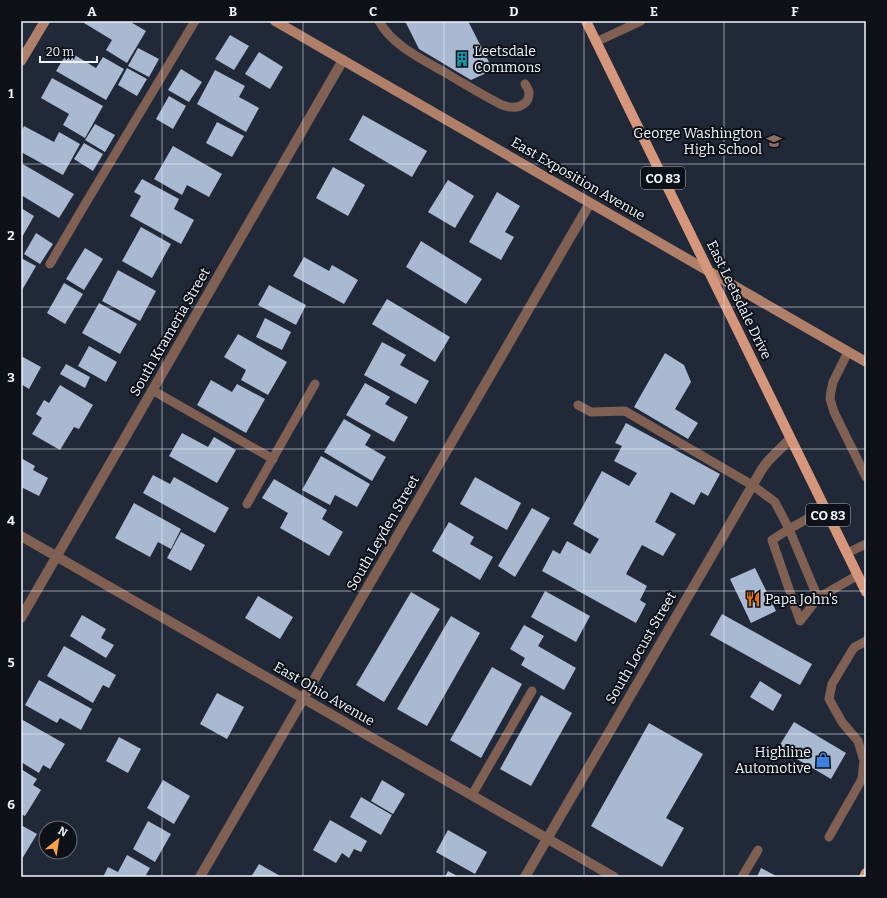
<svg xmlns="http://www.w3.org/2000/svg" width="887" height="898" font-family="Bitter,serif">
<rect width="100%" height="100%" fill="#212938"/>
<!-- building -->
<g fill="#aab9d2">
<polygon points="85,21 129,21 146,31 127,63 106,50 112,40 84,23"/>
<polygon points="405,21 468,21 493,70 471,80 419,49"/>
<polygon points="230,35 249,46 234,70 215,59"/>
<polygon points="138,48 159,59 149,77 128,66"/>
<polygon points="68,51 96,68 103,57 124,69 106,100 56,71"/>
<polygon points="259,52 283,67 270,89 245,74"/>
<polygon points="127,68 147,79 137,96 118,85"/>
<polygon points="181,69 202,82 189,102 168,90"/>
<polygon points="215,70 245,86 239,97 259,108 246,132 197,104"/>
<polygon points="52,78 103,106 85,138 63,125 69,114 41,98"/>
<polygon points="169,96 186,106 173,129 156,119"/>
<polygon points="363,115 427,151 412,177 349,140"/>
<polygon points="217,122 244,136 232,157 206,143"/>
<polygon points="95,124 115,135 105,152 85,140"/>
<polygon points="24,126 54,142 59,132 80,144 63,175 21,152 21,132"/>
<polygon points="84,143 103,154 93,171 74,159"/>
<polygon points="173,146 222,174 209,197 187,185 182,195 154,179"/>
<polygon points="21,163 74,194 59,218 21,195"/>
<polygon points="333,167 365,185 348,216 316,198"/>
<polygon points="142,179 179,199 174,209 194,220 181,244 130,216 141,196 134,192"/>
<polygon points="448,180 474,196 455,228 428,212"/>
<polygon points="497,192 520,206 505,232 514,237 501,260 469,242"/>
<polygon points="21,208 34,216 21,239"/>
<polygon points="141,227 171,244 152,278 122,261"/>
<polygon points="36,233 53,244 40,264 24,254"/>
<polygon points="421,241 482,279 466,304 406,267"/>
<polygon points="85,248 103,259 84,290 66,279"/>
<polygon points="304,257 329,271 332,265 358,280 344,304 293,276"/>
<polygon points="21,258 36,266 21,292"/>
<polygon points="118,270 156,291 140,321 102,301"/>
<polygon points="64,283 83,294 65,324 47,313"/>
<polygon points="269,285 306,305 296,325 258,305"/>
<polygon points="387,299 450,337 435,362 372,324"/>
<polygon points="99,303 137,324 120,354 82,333"/>
<polygon points="265,318 291,332 282,350 256,337"/>
<polygon points="238,334 287,362 268,395 241,380 246,370 224,357"/>
<polygon points="382,342 406,355 400,365 429,381 416,404 364,375"/>
<polygon points="89,346 117,362 106,382 78,366"/>
<polygon points="665,353 684,365 691,382 675,409 698,423 688,439 634,407"/>
<polygon points="21,356 41,367 29,389 21,384"/>
<polygon points="66,364 90,377 85,388 60,374"/>
<polygon points="211,380 232,392 237,384 265,399 246,433 197,405"/>
<polygon points="365,383 390,397 385,404 408,417 394,442 346,415"/>
<polygon points="60,385 93,405 79,429 74,427 60,450 32,434 42,418 36,414 44,400 49,403"/>
<polygon points="344,419 371,435 365,445 386,457 372,481 324,452"/>
<polygon points="626,423 720,474 708,496 701,492 694,505 671,492 655,522 676,534 663,556 642,545 626,574 647,586 640,600 646,604 636,623 542,571 553,550 560,554 567,541 590,554 599,539 573,524 602,471 629,486 637,473 614,461 622,446 615,443"/>
<polygon points="182,433 208,447 214,437 236,450 217,483 169,456"/>
<polygon points="321,456 370,484 357,507 335,495 330,505 302,490"/>
<polygon points="21,458 35,466 33,470 48,478 39,496 21,487"/>
<polygon points="153,475 170,484 174,477 229,508 215,533 143,493"/>
<polygon points="475,477 521,503 507,530 460,504"/>
<polygon points="274,479 327,510 322,519 343,532 329,556 280,528 288,513 262,498"/>
<polygon points="134,503 181,529 171,549 158,542 150,557 115,538"/>
<polygon points="532,508 550,518 515,577 498,566"/>
<polygon points="449,522 474,537 470,544 493,557 480,580 432,551"/>
<polygon points="181,532 205,545 191,571 167,558"/>
<polygon points="755,568 776,611 751,623 730,579"/>
<polygon points="545,591 590,616 576,642 531,617"/>
<polygon points="411,592 440,609 384,702 356,685"/>
<polygon points="258,596 293,617 280,639 245,618"/>
<polygon points="722,614 812,664 800,685 710,635"/>
<polygon points="82,615 106,629 101,638 114,645 106,658 70,636"/>
<polygon points="451,616 480,633 427,726 397,709"/>
<polygon points="524,625 544,636 538,646 576,668 564,690 521,665 525,658 510,649"/>
<polygon points="64,646 116,675 109,688 103,685 93,703 47,676"/>
<polygon points="492,667 522,684 481,758 450,740"/>
<polygon points="39,680 92,709 81,730 60,718 57,723 25,705"/>
<polygon points="760,681 782,695 773,711 750,697"/>
<polygon points="217,693 244,707 227,739 200,724"/>
<polygon points="541,695 572,713 531,786 500,769"/>
<polygon points="21,719 65,744 50,769 43,765 39,773 21,762"/>
<polygon points="794,722 846,753 831,779 778,748"/>
<polygon points="649,723 703,754 666,818 684,828 662,867 591,826"/>
<polygon points="119,737 141,749 128,773 106,761"/>
<polygon points="21,769 37,779 33,785 41,790 25,816 21,814"/>
<polygon points="163,780 190,796 174,824 147,808"/>
<polygon points="382,780 405,794 393,814 371,801"/>
<polygon points="361,797 392,815 381,835 350,817"/>
<polygon points="330,820 367,841 361,852 354,849 349,858 342,853 336,863 313,850"/>
<polygon points="148,821 171,834 155,862 133,849"/>
<polygon points="21,825 37,834 22,859 21,859"/>
<polygon points="448,830 487,852 475,874 436,852"/>
<polygon points="127,855 150,868 145,877 103,877 108,867 118,872"/>
<polygon points="259,864 282,877 251,877"/>
<polygon points="761,868 778,877 757,877"/>
<polygon points="448,871 459,877 445,877"/>
</g>
<g fill="none" stroke-linecap="round" stroke-linejoin="round">
<!-- lane -->
<g stroke="#7f6053" stroke-width="9">
<path d="M 379,21 C 393,47 426,61 451,76 C 468,86 484,96 502,105 C 510,108 519,109 526,102 C 528,100 529,97 529,93 C 529,90 527,87 525,84"/>
<polyline points="596,42 641,21"/>
<polyline points="50,264 81,211 195,21"/>
<polyline points="848,352 833,382 831,391 830,399 834,412 866,477"/>
<polyline points="152,390 273,459"/>
<polyline points="578,405 591,412 625,411 752,485 775,502 789,529 818,598"/>
<polyline points="247,504 315,384"/>
<polyline points="825,509 789,529 772,540 800,621 818,598 858,575"/>
<polyline points="847,553 866,544"/>
<polyline points="472,795 532,691"/>
<polyline points="829,837 862,779 864,761 858,741 842,722 829,699 832,684 853,649 855,647 866,641"/>
<polyline points="742,877 758,850"/>
</g>
<!-- street -->
<g stroke="#7f6053" stroke-width="10">
<polyline points="21,536 614,877"/>
<polyline points="21,618 343,60"/>
<polyline points="200,877 590,203"/>
<polyline points="525,877 762,469 768,461 790,439"/>
</g>
<!-- secondary -->
<g stroke="#af7f6a" stroke-width="10">
<polyline points="275,21 866,362"/>
<polyline points="21,61 45,21"/>
</g>
<!-- primary -->
<g stroke="#d5967b" stroke-width="10">
<polyline points="586,21 866,592"/>
<polyline points="864,877 866,873"/>
</g>
</g>
<!-- grid -->
<path fill="none" stroke="#f1f5fd" stroke-width="1" stroke-opacity="0.55" d="M 162,21 L 162,877M 303,21 L 303,877M 444,21 L 444,877M 584,21 L 584,877M 724,21 L 724,877M 21,164 L 866,164M 21,307 L 866,307M 21,449 L 866,449M 21,591 L 866,591M 21,734 L 866,734"/>
<!-- icons -->
<defs>
<g id="building-bare" transform="scale(1.2)"><path d="M-4-6H4V6H1V3H-1V6H-4ZM-2.5-4.3h1.7v1.8h-1.7ZM.8-4.3h1.7v1.8H.8ZM-2.5-1h1.7V.8h-1.7ZM.8-1h1.7V.8H.8Z" fill="#0f9aa8" stroke="#0e1218" stroke-width="2.5" paint-order="stroke"/></g>
<g id="school-bare" transform="scale(1.2)"><path d="M0-5L7-2L0 1L-7-2ZM-4 1L0 2.5L4 1V4Q0 6-4 4Z" fill="#8d6e63" stroke="#0e1218" stroke-width="2.5" paint-order="stroke"/></g>
<g id="restaurant-bare" transform="scale(1.2)"><path d="M-5-6h1v4h1v-4h1v4h1v-4h1v5L-1.5 .5V6h-2V.5L-5-1ZM5-6V6H3V1.5H1.5Q1.5-4 5-6Z" fill="#e8710a" stroke="#0e1218" stroke-width="2.5" paint-order="stroke"/></g>
<g id="shop-bare" transform="scale(1.2)"><path d="M-5-2.5h2.3a2.7 3.5 0 0 1 5.4 0H5L5.5 6h-11ZM-1.5-2.5h3a1.5 2.3 0 0 0-3 0Z" fill="#3f7fe0" stroke="#0e1218" stroke-width="2.5" paint-order="stroke"/></g>
</defs>
<g fill-rule="evenodd">
<use href="#building-bare" x="462" y="59"/>
<use href="#school-bare" x="774" y="141"/>
<use href="#restaurant-bare" x="753" y="599"/>
<use href="#shop-bare" x="823" y="760"/>
</g>
<g text-anchor="middle" dominant-baseline="central" stroke-width="4" stroke-linejoin="round" paint-order="stroke">
<!-- shield labels -->
<g fill="#0e1218" stroke="#adb1b8" stroke-width="1">
<rect x="641" y="167" width="44" height="22" rx="3"/>
<rect x="806" y="504" width="44" height="22" rx="3"/>
</g>
<g font-size="13" font-weight="bold" fill="#f1f5fd">
<text x="663" y="178">CO 83</text>
<text x="828" y="515">CO 83</text>
</g>
<!-- poi labels -->
<g font-size="14" fill="#f1f5fd" stroke="#0e1218" text-anchor="start">
<text x="474" y="51">Leetsdale<tspan x="474" dy="16">Commons</tspan></text>
<text x="762" y="133" text-anchor="end">George Washington<tspan x="762" dy="16">High School</tspan></text>
<text x="765" y="599">Papa John's</text>
<text x="811" y="752" text-anchor="end">Highline<tspan x="811" dy="16">Automotive</tspan></text>
</g>
<!-- street labels -->
<g font-size="14" fill="#f1f5fd" stroke="#0e1218">
<text transform="translate(578 179) rotate(30)">East Exposition Avenue</text>
<text transform="translate(739 300) rotate(64)">East Leetsdale Drive</text>
<text transform="translate(170 332) rotate(-60)">South Krameria Street</text>
<text transform="translate(383 533) rotate(-60)">South Leyden Street</text>
<text transform="translate(641 648) rotate(-60)">South Locust Street</text>
<text transform="translate(324 694) rotate(30)">East Ohio Avenue</text>
</g>
</g>
<!-- border -->
<rect width="887" height="898" fill="none" stroke="#0e1218" stroke-width="44"/>
<!-- north arrow -->
<g transform="translate(58 840) rotate(30)"><circle r="19" fill="#0e1218" stroke="#696d74"/>
<path d="M0-3L7 15L0 10L-7 15Z" fill="#f9a04d"/>
<text y="-6" font-size="11" font-weight="bold" text-anchor="middle" fill="#f1f5fd">N</text>
</g>
<!-- scale -->
<path d="M40 56v6h57v-6" fill="none" stroke="#f1f5fd" stroke-width="2"/>
<text x="46" y="56" font-size="12" fill="#f1f5fd" stroke="#0e1218" stroke-width="3" paint-order="stroke">20 m</text>
<rect x="22" y="22" width="843" height="854" fill="none" stroke="#f1f5fd" stroke-width="1.5"/>
<g font-size="13" text-anchor="middle" font-weight="bold" fill="#f1f5fd">
<text x="92" y="16">A</text>
<text x="233" y="16">B</text>
<text x="373" y="16">C</text>
<text x="514" y="16">D</text>
<text x="654" y="16">E</text>
<text x="795" y="16">F</text>
<text x="11" y="98">1</text>
<text x="11" y="240">2</text>
<text x="11" y="382">3</text>
<text x="11" y="525">4</text>
<text x="11" y="667">5</text>
<text x="11" y="809">6</text>
</g>
</svg>
